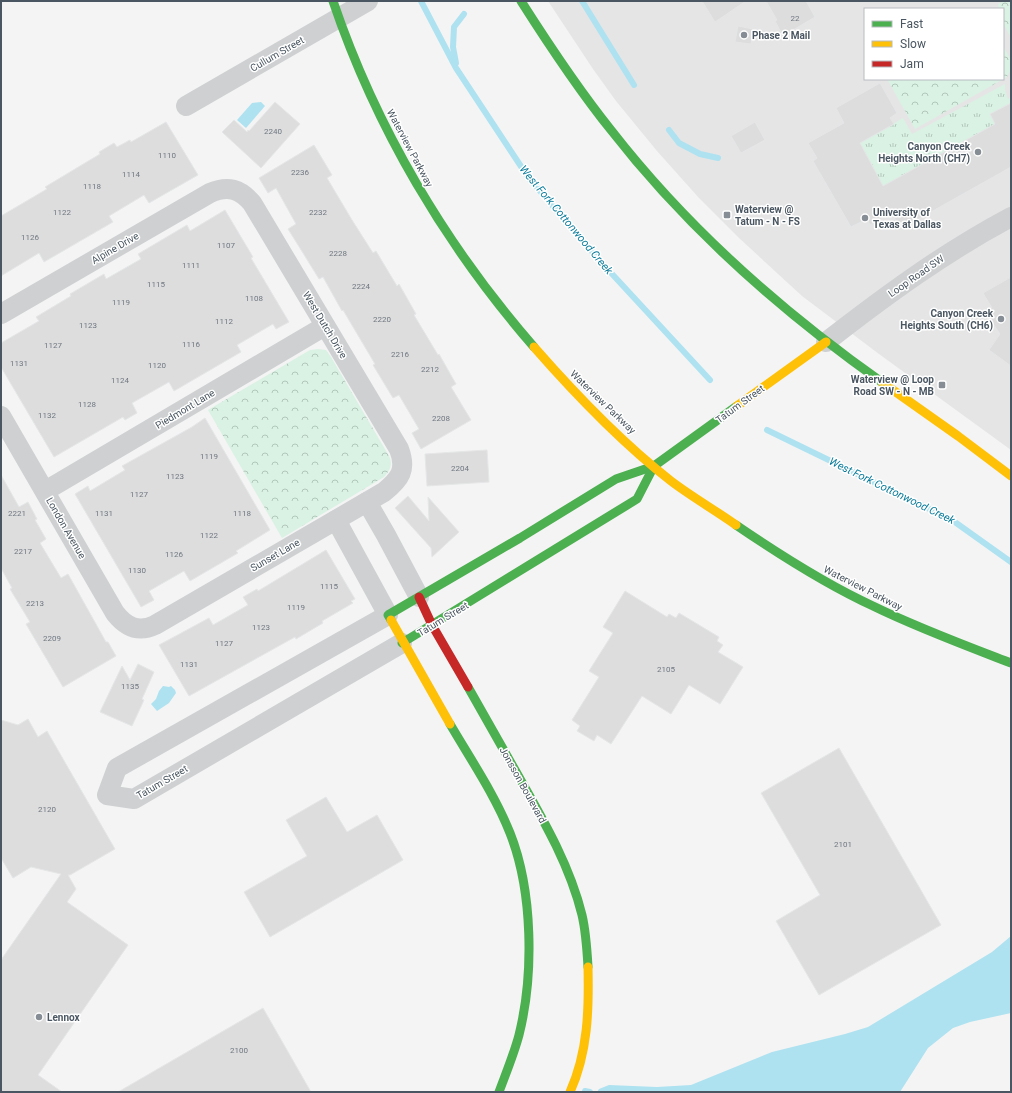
<svg xmlns="http://www.w3.org/2000/svg" width="1012" height="1093" font-family="Roboto,sans-serif">
<defs>
<pattern id="grass-tufts" width="24" height="20" patternUnits="userSpaceOnUse"><rect width="24" height="20" fill="#d9f2e3"/><path d="M3 7l-1-3M5 7V3M7 7l1-3M15 17l-1-3M17 17v-4M19 17l1-3" fill="none" stroke="#b2c7bb"/></pattern>
<pattern id="forest-crowns" width="20" height="18" patternUnits="userSpaceOnUse"><rect width="20" height="18" fill="#d9f2e3"/><path d="M2 6a3 3 0 1 1 6 0M12 15a3 3 0 1 1 6 0" fill="none" stroke="#b2c7bb"/></pattern>
</defs>
<rect width="100%" height="100%" fill="#f4f4f4"/>
<!-- education -->
<path fill="#e6e5e6" fill-rule="evenodd" d="M 548,1 L 1011,1 L 1011,450 L 879,354 L 802,296 L 738,237 L 699,198 L 657,151 L 616,101 L 593,69 ZM 865,9 L 1003,9 L 1003,79 L 865,79 Z"/>
<!-- grass -->
<polygon fill="url(#grass-tufts)" points="1005,84 1005,90 1008,99 1011,97 1011,103 990,114 995,124 883,186 870,161 866,163 857,145 903,118 912,134"/>
<!-- forest -->
<g fill="url(#forest-crowns)">
<polygon points="1004,1 1011,1 1011,38 1003,23 1003,9 999,9 998,4"/>
<polygon points="1003,46 1011,60 1011,69 1007,77 915,129 887,79 1003,79"/>
<path d="M 318,349 L 326,350 L 331,357 L 389,456 C 393,465 390,470 384,477 L 282,538 L 208,410 L 310,350 Z"/>
</g>
<!-- water -->
<g fill="#aee2f0">
<polygon points="261,102 265,106 246,128 237,120 252,103"/>
<polygon points="163,686 169,687 171,686 175,690 176,693 169,703 157,711 151,704 156,699 159,691"/>
<polygon points="1011,936 1011,1013 970,1022 953,1028 928,1048 900,1092 597,1092 599,1089 609,1085 657,1087 691,1085 772,1052 845,1034 868,1027 992,952"/>
</g>
<g fill="none" stroke-linecap="round" stroke-linejoin="round">
<!-- stream -->
<g stroke="#aee2f0" stroke-width="6">
<polyline points="421,1 456,68 528,177 601,262 710,380"/>
<polyline points="582,1 634,85"/>
<polyline points="456,63 453,47 454,27 464,14"/>
<polyline points="669,130 679,143 700,154 718,158"/>
<polyline points="767,430 952,520 1011,562"/>
<polyline points="585,1091 590,1092"/>
</g>
</g>
<!-- building -->
<g fill="#ddddde" stroke="#e5e6e7">
<polygon points="702,1 746,1 715,22"/>
<polygon points="766,1 806,1 815,17 783,36 775,21 777,20"/>
<polygon points="738,26 753,29 751,44 735,42"/>
<polygon points="880,83 897,113 890,118 894,124 860,143 883,186 995,124 990,114 1011,103 1011,167 906,226 903,222 898,224 891,213 870,225 867,219 851,227 813,161 817,158 808,143 844,123 836,108"/>
<polygon points="275,102 300,124 261,168 222,132 234,120 247,132 248,130 249,131"/>
<polygon points="166,122 198,175 149,203 144,195 109,216 113,222 44,262 39,253 1,276 1,216 47,189 45,187 100,154 99,152 114,143 117,147 130,140 131,142"/>
<polygon points="755,122 765,140 741,153 731,136"/>
<polygon points="314,145 332,175 327,178 352,220 373,253 376,251 397,286 399,284 416,314 414,315 438,355 439,354 456,384 451,387 471,420 421,449 412,433 419,429 399,395 393,398 373,365 375,364 343,310 342,311 323,277 319,279 298,245 288,229 296,224 276,188 268,193 259,178"/>
<polygon points="225,210 253,257 251,258 289,322 276,329 273,324 237,345 241,352 174,391 169,382 132,403 137,413 125,420 123,417 54,457 1,367 1,343 39,321 36,317 71,296 70,294 104,274 106,279 141,259 138,254 187,225 190,231"/>
<polygon points="1011,277 1011,366 989,350 1000,334 985,312 992,308 983,293"/>
<polygon points="205,418 270,530 236,551 238,553 190,581 184,571 149,591 154,600 141,607 75,494 88,486 90,491 125,470 122,466 192,427"/>
<polygon points="487,450 489,482 427,486 425,454"/>
<polygon points="1,475 19,507 28,502 37,519 35,520 46,539 40,543 61,578 68,574 106,642 108,642 116,656 63,687 26,624 30,622 10,589 12,588 1,568"/>
<polygon points="408,496 429,521 428,497 459,532 432,557 431,548 395,508"/>
<polygon points="326,550 355,599 351,601 353,603 322,621 323,623 296,639 295,637 189,696 159,645 209,618 213,625 248,605 243,597 257,589 258,591"/>
<polygon points="625,591 667,617 669,614 676,618 679,613 719,637 717,641 723,645 718,652 743,667 720,704 689,685 671,714 642,696 611,744 597,735 594,741 577,731 580,726 572,720 599,677 589,671 613,633 603,627"/>
<polygon points="138,664 154,672 142,699 144,700 132,726 100,712 122,666 130,680"/>
<polygon points="28,719 38,737 47,731 115,849 70,875 68,875 76,889 67,902 128,945 38,1075 62,1092 1,1092 1,960 61,874 31,867 13,878 1,858 1,720 18,725"/>
<polygon points="839,748 941,925 819,995 776,921 820,895 761,793"/>
<polygon points="326,797 347,832 377,815 403,860 270,937 244,892 307,856 286,820"/>
<polygon points="263,1008 311,1092 118,1092"/>
</g>
<g fill="none" stroke-linecap="round" stroke-linejoin="round">
<!-- street -->
<g stroke="#ced0d2" stroke-width="20">
<polyline points="186,106 368,1"/>
<path d="M 1,314 L 210,193 C 228,185 240,189 252,203 L 399,449 C 407,470 400,479 384,492 L 155,625 C 138,633 126,627 115,613 L 1,416"/>
<path d="M 826,342 C 885,296 945,252 1011,217"/>
<polyline points="45,491 325,326"/>
<polyline points="367,502 386,535 419,597"/>
<polyline points="336,520 388,615 117,768 107,795 134,799 402,643"/>
</g>
<!-- fast -->
<g stroke="#4caf50" stroke-width="9">
<path d="M 333,1 C 376,128 446,246 534,347"/>
<path d="M 521,1 C 549,45 578,89 611,130 C 688,229 781,311 883,383"/>
<path d="M 736,525 C 780,555 825,584 873,606 C 918,628 964,645 1011,663"/>
<polyline points="391,620 388,615 520,538 616,479 654,466 737,406"/>
<polyline points="402,643 637,499 654,466"/>
<path d="M 468,687 C 485,717 502,747 519,777 C 544,821 570,866 582,915 C 586,932 587,949 588,967"/>
<path d="M 450,724 C 471,760 495,795 510,833 C 533,891 534,975 519,1035 C 514,1054 506,1073 499,1092"/>
</g>
<!-- slow -->
<g stroke="#ffc107" stroke-width="9">
<path d="M 534,347 C 576,395 621,442 671,481 C 692,497 715,510 736,525"/>
<polyline points="883,383 958,436 1011,476"/>
<polyline points="737,406 826,342"/>
<polyline points="391,620 450,724"/>
<path d="M 570,1092 C 588,1052 589,1010 588,967"/>
</g>
<!-- jam -->
<polyline stroke="#c62828" stroke-width="9" points="419,597 432,625 468,687"/>
</g>
<!-- markers -->
<g fill="#868d94" stroke="#fff" stroke-width="1.5">
<circle cx="744" cy="35" r="4"/>
<circle cx="978" cy="152" r="4"/>
<rect x="723" y="211" width="8" height="8" rx="2"/>
<circle cx="865" cy="218" r="4"/>
<circle cx="1001" cy="319" r="4"/>
<rect x="938" y="381" width="8" height="8" rx="2"/>
<circle cx="39" cy="1017" r="4"/>
</g>
<g text-anchor="middle" dominant-baseline="central" stroke-width="3" stroke-linejoin="round" paint-order="stroke">
<!-- number labels -->
<g font-size="8" fill="#707881">
<text x="795" y="18">22</text>
<text x="273" y="131">2240</text>
<text x="167" y="155">1110</text>
<text x="300" y="172">2236</text>
<text x="131" y="174">1114</text>
<text x="92" y="186">1118</text>
<text x="62" y="212">1122</text>
<text x="318" y="212">2232</text>
<text x="30" y="237">1126</text>
<text x="226" y="245">1107</text>
<text x="338" y="253">2228</text>
<text x="191" y="265">1111</text>
<text x="156" y="284">1115</text>
<text x="361" y="286">2224</text>
<text x="254" y="298">1108</text>
<text x="121" y="302">1119</text>
<text x="382" y="319">2220</text>
<text x="224" y="321">1112</text>
<text x="88" y="325">1123</text>
<text x="191" y="344">1116</text>
<text x="53" y="345">1127</text>
<text x="400" y="354">2216</text>
<text x="19" y="363">1131</text>
<text x="157" y="365">1120</text>
<text x="430" y="369">2212</text>
<text x="120" y="380">1124</text>
<text x="87" y="404">1128</text>
<text x="47" y="415">1132</text>
<text x="441" y="418">2208</text>
<text x="209" y="456">1119</text>
<text x="460" y="468">2204</text>
<text x="175" y="476">1123</text>
<text x="139" y="494">1127</text>
<text x="17" y="513">2221</text>
<text x="104" y="513">1131</text>
<text x="242" y="513">1118</text>
<text x="209" y="535">1122</text>
<text x="23" y="551">2217</text>
<text x="174" y="554">1126</text>
<text x="137" y="570">1130</text>
<text x="329" y="586">1115</text>
<text x="35" y="603">2213</text>
<text x="296" y="607">1119</text>
<text x="261" y="627">1123</text>
<text x="52" y="638">2209</text>
<text x="224" y="643">1127</text>
<text x="189" y="664">1131</text>
<text x="666" y="669">2105</text>
<text x="130" y="686">1135</text>
<text x="47" y="809">2120</text>
<text x="843" y="844">2101</text>
<text x="239" y="1050">2100</text>
</g>
<!-- poi labels -->
<g font-size="10" font-weight="bold" fill="#4a5661" stroke="#fff" text-anchor="start">
<text x="752" y="35">Phase 2 Mail</text>
<text x="970" y="146" text-anchor="end">Canyon Creek<tspan x="970" dy="12">Heights North (CH7)</tspan></text>
<text x="735" y="209">Waterview @<tspan x="735" dy="12">Tatum - N - FS</tspan></text>
<text x="873" y="212">University of<tspan x="873" dy="12">Texas at Dallas</tspan></text>
<text x="993" y="313" text-anchor="end">Canyon Creek<tspan x="993" dy="12">Heights South (CH6)</tspan></text>
<text x="934" y="379" text-anchor="end">Waterview @ Loop<tspan x="934" dy="12">Road SW - N - MB</tspan></text>
<text x="47" y="1017">Lennox</text>
</g>
<!-- street labels -->
<g font-size="10" fill="#4a5661" stroke="#fff">
<text transform="translate(277 54) rotate(-30)">Cullum Street</text>
<text transform="translate(410 148) rotate(62)">Waterview Parkway</text>
<text transform="translate(115 248) rotate(-30)">Alpine Drive</text>
<text transform="translate(916 276) rotate(-35)">Loop Road SW</text>
<text transform="translate(325 325) rotate(59)">West Dutch Drive</text>
<text transform="translate(603 402) rotate(44)">Waterview Parkway</text>
<text transform="translate(740 404) rotate(-36)">Tatum Street</text>
<text transform="translate(185 409) rotate(-31)">Piedmont Lane</text>
<text transform="translate(66 528) rotate(60)">London Avenue</text>
<text transform="translate(275 555) rotate(-30)">Sunset Lane</text>
<text transform="translate(863 588) rotate(27)">Waterview Parkway</text>
<text transform="translate(443 619) rotate(-31)">Tatum Street</text>
<text transform="translate(162 782) rotate(-30)">Tatum Street</text>
<text transform="translate(523 785) rotate(61)">Jonsson Boulevard</text>
</g>
<!-- water labels -->
<g font-size="11" font-style="italic" fill="#0c7c9b" stroke="#fff">
<text transform="translate(566 220) rotate(50)">West Fork Cottonwood Creek</text>
<text transform="translate(892 491) rotate(26)">West Fork Cottonwood Creek</text>
</g>
</g>
<!-- border -->
<rect width="1012" height="1093" fill="none" stroke="#4a5661" stroke-width="4"/>
<!-- legend -->
<rect x="864" y="8" width="140" height="72" fill="#ffffff" stroke="#b7bbc0"/>
<rect x="872" y="21" width="20" height="6" fill="#4caf50" stroke="#b7bbc0"/>
<text x="900" y="28" font-size="12" fill="#4a5661">Fast</text>
<rect x="872" y="41" width="20" height="6" fill="#ffc107" stroke="#b7bbc0"/>
<text x="900" y="48" font-size="12" fill="#4a5661">Slow</text>
<rect x="872" y="61" width="20" height="6" fill="#c62828" stroke="#b7bbc0"/>
<text x="900" y="68" font-size="12" fill="#4a5661">Jam</text>
</svg>
